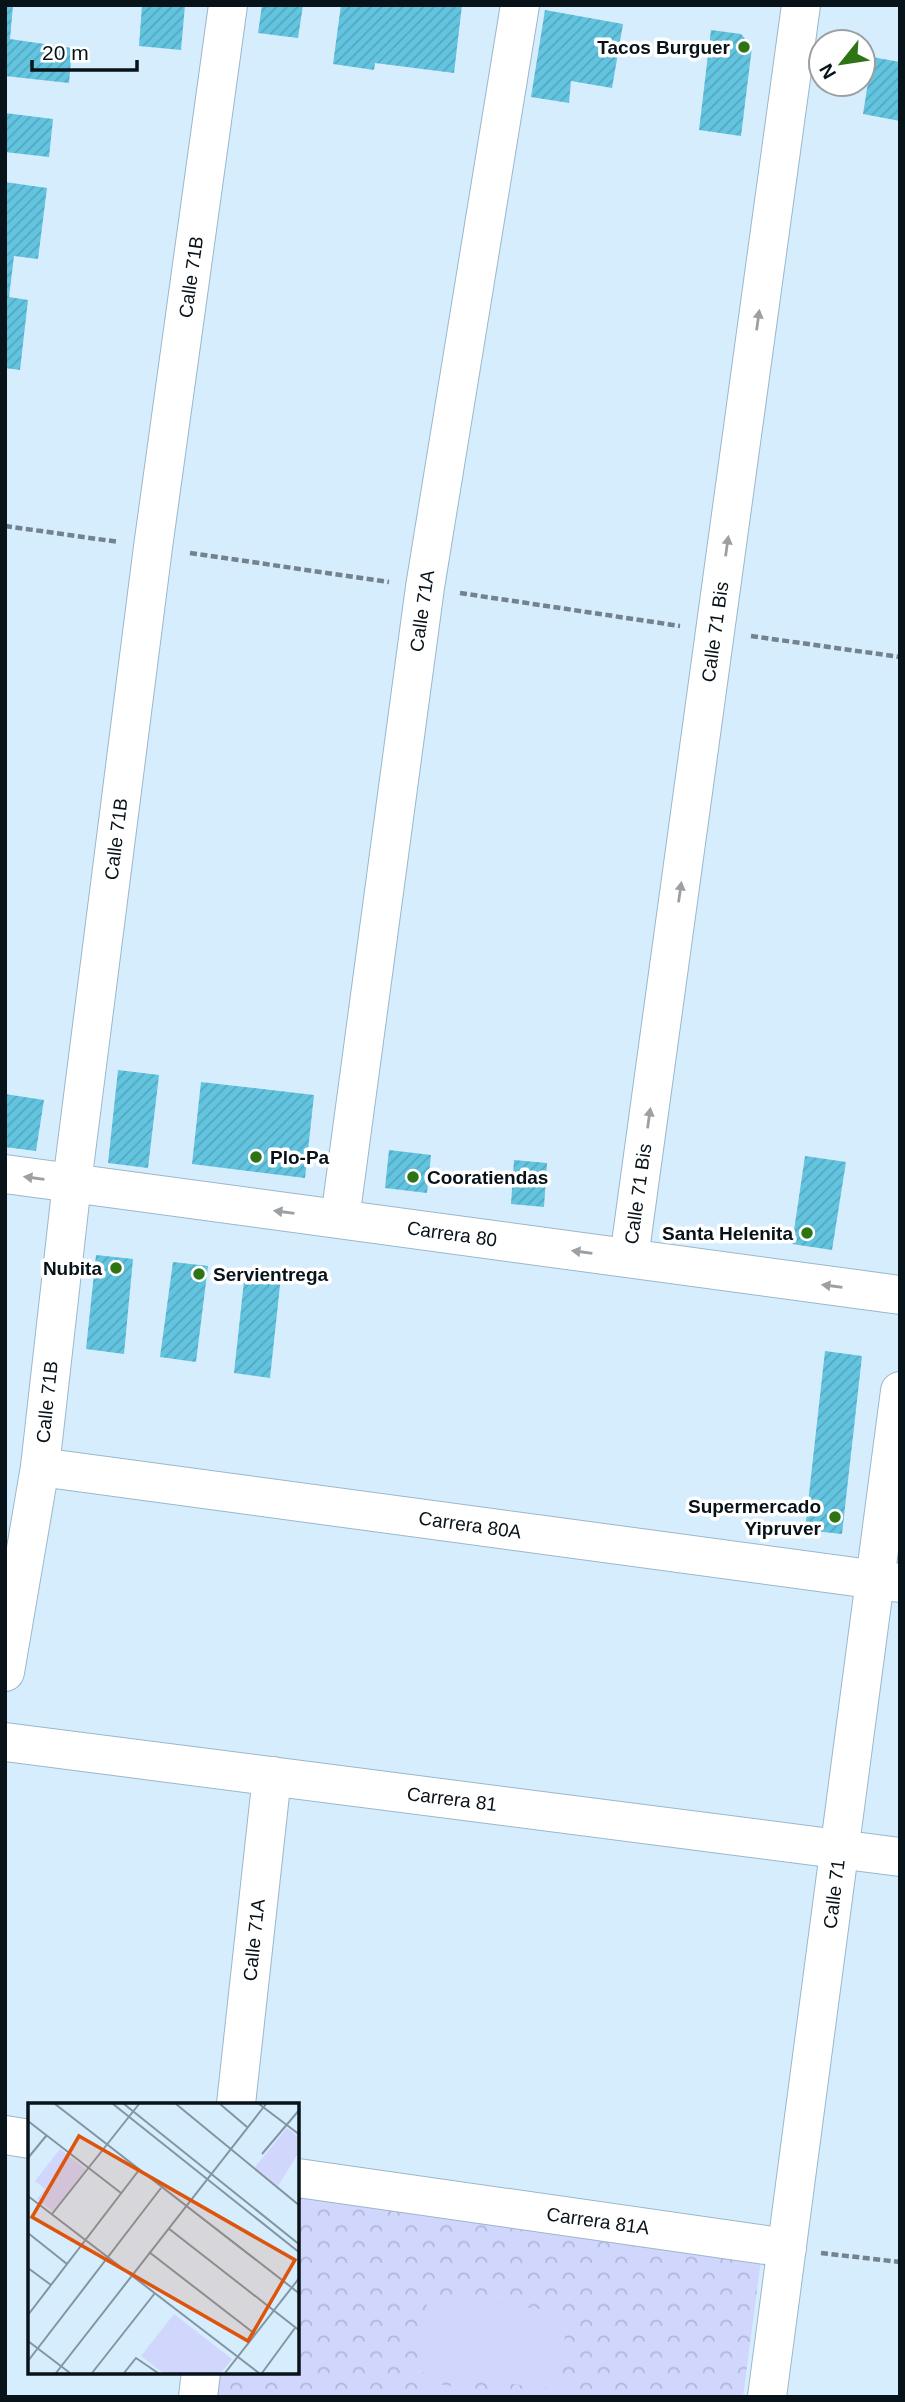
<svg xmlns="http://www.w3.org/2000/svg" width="905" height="2402" font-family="Arial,sans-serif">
<defs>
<pattern id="park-crowns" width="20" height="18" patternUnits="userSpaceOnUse" patternTransform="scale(1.75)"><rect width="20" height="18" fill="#d0d6fc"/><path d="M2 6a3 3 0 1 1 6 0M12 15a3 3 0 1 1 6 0" fill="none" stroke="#b1b7d7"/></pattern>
<pattern id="building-hatch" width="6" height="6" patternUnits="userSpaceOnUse" patternTransform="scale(1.75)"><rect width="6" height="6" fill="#63c4df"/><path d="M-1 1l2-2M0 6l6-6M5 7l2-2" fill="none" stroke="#54a7bf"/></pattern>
</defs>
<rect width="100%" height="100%" fill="#d6edfe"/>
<!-- park -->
<polygon fill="url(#park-crowns)" points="298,2190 762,2252 743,2397 214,2397 217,2372 298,2372"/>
<!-- pitch -->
<g fill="#d0d6fc">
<polygon points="428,2294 568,2313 558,2390 419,2372"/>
<polygon points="420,2382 545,2397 418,2397"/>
</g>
<!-- building -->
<g fill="url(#building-hatch)">
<polygon points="5,5 13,5 10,39 72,48 69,83 5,76"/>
<polygon points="142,5 185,5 181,50 139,46"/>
<polygon points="262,5 303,5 298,38 258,33"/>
<polygon points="341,5 462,5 454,73 375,63 374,70 333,64"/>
<polygon points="545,10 623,24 612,88 571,81 569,103 531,97"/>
<polygon points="711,30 741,34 752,47 741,136 699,130"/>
<polygon points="872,57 900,62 900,121 863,114"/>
<polygon points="5,113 53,119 49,157 5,152"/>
<polygon points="5,182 47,188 38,259 14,256 9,297 28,300 20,370 5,368"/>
<polygon points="118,1070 159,1075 148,1168 108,1163"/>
<polygon points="201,1082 314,1095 305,1178 192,1164"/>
<polygon points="5,1094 44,1100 36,1151 5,1147"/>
<polygon points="389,1150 431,1155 427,1193 385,1188"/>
<polygon points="805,1156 846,1162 832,1250 792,1244"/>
<polygon points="514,1160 547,1163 544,1207 511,1204"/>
<polygon points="96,1255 133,1259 124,1354 86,1349"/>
<polygon points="173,1262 208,1266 196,1362 160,1357"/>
<polygon points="245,1272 281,1276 270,1378 234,1373"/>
<polygon points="825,1351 862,1356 842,1534 805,1530"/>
</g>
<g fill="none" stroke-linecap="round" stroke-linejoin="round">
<!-- street casing -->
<g stroke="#9bb7cb" stroke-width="40">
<g id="street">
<polyline points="340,1219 425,587 520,5"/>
<polyline points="629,1258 801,5"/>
<polyline points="40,1467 900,1583"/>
<polyline points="5,1672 40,1467 72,1183 153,547 228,5"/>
<polyline points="5,1742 900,1857"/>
<polyline points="236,2104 272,1776"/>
<polyline points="5,2135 30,2139"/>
<polyline points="298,2178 787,2248"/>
<polyline points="198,2397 201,2372"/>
<polyline points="767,2397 900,1391"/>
</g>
</g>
<!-- secondary casing -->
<g stroke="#9bb7cb" stroke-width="40">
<polyline id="secondary" points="5,1174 900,1295"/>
</g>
<!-- path -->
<g stroke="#72828e" stroke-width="4.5" stroke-dasharray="7 3.5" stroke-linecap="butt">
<polyline points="5,526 119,542"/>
<polyline points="190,553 389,582"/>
<polyline points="460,593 680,626"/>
<polyline points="751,636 900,657"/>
<polyline points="821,2253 900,2262"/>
</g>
<!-- street -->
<use href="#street" stroke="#fff" stroke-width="38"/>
<!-- secondary -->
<use href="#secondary" stroke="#fff" stroke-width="38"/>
</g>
<!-- one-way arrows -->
<defs><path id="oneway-solid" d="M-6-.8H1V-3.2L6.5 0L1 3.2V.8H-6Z" transform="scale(1.75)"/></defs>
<g fill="#9ca0a3">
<use href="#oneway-solid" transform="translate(758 320) rotate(-82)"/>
<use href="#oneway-solid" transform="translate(727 546) rotate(-82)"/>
<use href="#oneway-solid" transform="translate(680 892) rotate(-82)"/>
<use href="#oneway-solid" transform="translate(649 1118) rotate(-82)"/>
<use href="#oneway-solid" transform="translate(34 1178) rotate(-172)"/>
<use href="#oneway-solid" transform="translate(284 1212) rotate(-172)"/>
<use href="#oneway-solid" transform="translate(582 1252) rotate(-172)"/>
<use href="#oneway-solid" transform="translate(832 1286) rotate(-172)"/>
</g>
<!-- markers -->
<g fill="#2e7415" stroke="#fff" stroke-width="2.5">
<circle cx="744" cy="47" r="7"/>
<circle cx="256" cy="1157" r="7"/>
<circle cx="413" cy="1177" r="7"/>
<circle cx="807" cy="1233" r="7"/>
<circle cx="116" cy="1268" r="7"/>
<circle cx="199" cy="1274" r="7"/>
<circle cx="835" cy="1517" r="7"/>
</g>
<g text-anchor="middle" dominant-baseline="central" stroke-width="7" stroke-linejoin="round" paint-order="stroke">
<!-- poi labels -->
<g font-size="19" font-weight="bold" fill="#081219" stroke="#fff" text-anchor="end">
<text x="730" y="47">Tacos Burguer</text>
<text x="270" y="1157" text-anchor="start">Plo-Pa</text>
<text x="427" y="1177" text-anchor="start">Cooratiendas</text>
<text x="793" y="1233">Santa Helenita</text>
<text x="102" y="1268">Nubita</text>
<text x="213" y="1274" text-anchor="start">Servientrega</text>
<text x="821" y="1506">Supermercado<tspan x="821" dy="22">Yipruver</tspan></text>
</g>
<!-- street labels -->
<g font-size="19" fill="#081219" stroke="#fff">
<text transform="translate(191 277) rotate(-82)">Calle 71B</text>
<text transform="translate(422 611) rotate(-82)">Calle 71A</text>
<text transform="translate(715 632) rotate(-82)">Calle 71 Bis</text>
<text transform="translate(116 839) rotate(-83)">Calle 71B</text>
<text transform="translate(638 1194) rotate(-82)">Calle 71 Bis</text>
<text transform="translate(452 1234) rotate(8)">Carrera 80</text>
<text transform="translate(47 1402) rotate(-84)">Calle 71B</text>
<text transform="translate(470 1525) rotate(8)">Carrera 80A</text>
<text transform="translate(452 1799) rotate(7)">Carrera 81</text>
<text transform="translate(834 1894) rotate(-83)">Calle 71</text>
<text transform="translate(254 1940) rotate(-84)">Calle 71A</text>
<text transform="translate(598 2221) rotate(8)">Carrera 81A</text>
</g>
</g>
<!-- overview -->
<g transform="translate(28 2103)">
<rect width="271" height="271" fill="#d6edfe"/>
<path d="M 259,25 L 271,35 L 271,49 L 250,83 L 227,64 ZM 32,46 L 58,66 L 25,109 L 9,96 L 17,86 L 7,78 ZM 146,211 L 204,256 L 193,270 L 135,270 L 113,253 Z" fill="#d0d6fc"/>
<path d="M 25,67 L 39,77 L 30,88 L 16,78 Z" fill="#d0d6fc"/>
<path fill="none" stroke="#8495a2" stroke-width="2" d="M 27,1 L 272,191M 85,1 L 272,150M 96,1 L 272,142M 148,1 L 272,103M 192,1 L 219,24M 231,1 L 272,32M 0,18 L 93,90M 234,51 L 272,6M 0,55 L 18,33M 0,93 L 231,270M 24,111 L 111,1M 140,125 L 272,228M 0,130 L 39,161M 121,149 L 227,231M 0,165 L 23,182M 0,212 L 111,67M 0,238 L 42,270M 0,258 L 133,85M 28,270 L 238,1M 64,270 L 127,190M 96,270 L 108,255 L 130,270M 197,270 L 272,174M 234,270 L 267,225"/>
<path fill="#dd550d" fill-opacity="0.15" stroke="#dd550d" stroke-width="3.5" d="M 51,33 L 267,157 L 220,238 L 4,114 Z"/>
<rect width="271" height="271" fill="none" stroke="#081219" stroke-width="3.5"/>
</g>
<!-- border -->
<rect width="905" height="2402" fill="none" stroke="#081219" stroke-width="14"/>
<!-- north arrow -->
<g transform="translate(842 63) rotate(240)"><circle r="33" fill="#ffffff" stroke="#9ca0a3" stroke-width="2"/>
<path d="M0-5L12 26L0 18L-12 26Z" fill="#2e7415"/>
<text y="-10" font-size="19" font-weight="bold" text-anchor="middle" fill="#081219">N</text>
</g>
<!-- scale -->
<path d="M32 60v10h105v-10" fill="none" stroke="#081219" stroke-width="3.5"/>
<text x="42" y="60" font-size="21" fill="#081219" stroke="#ffffff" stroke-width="5" paint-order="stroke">20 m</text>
</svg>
